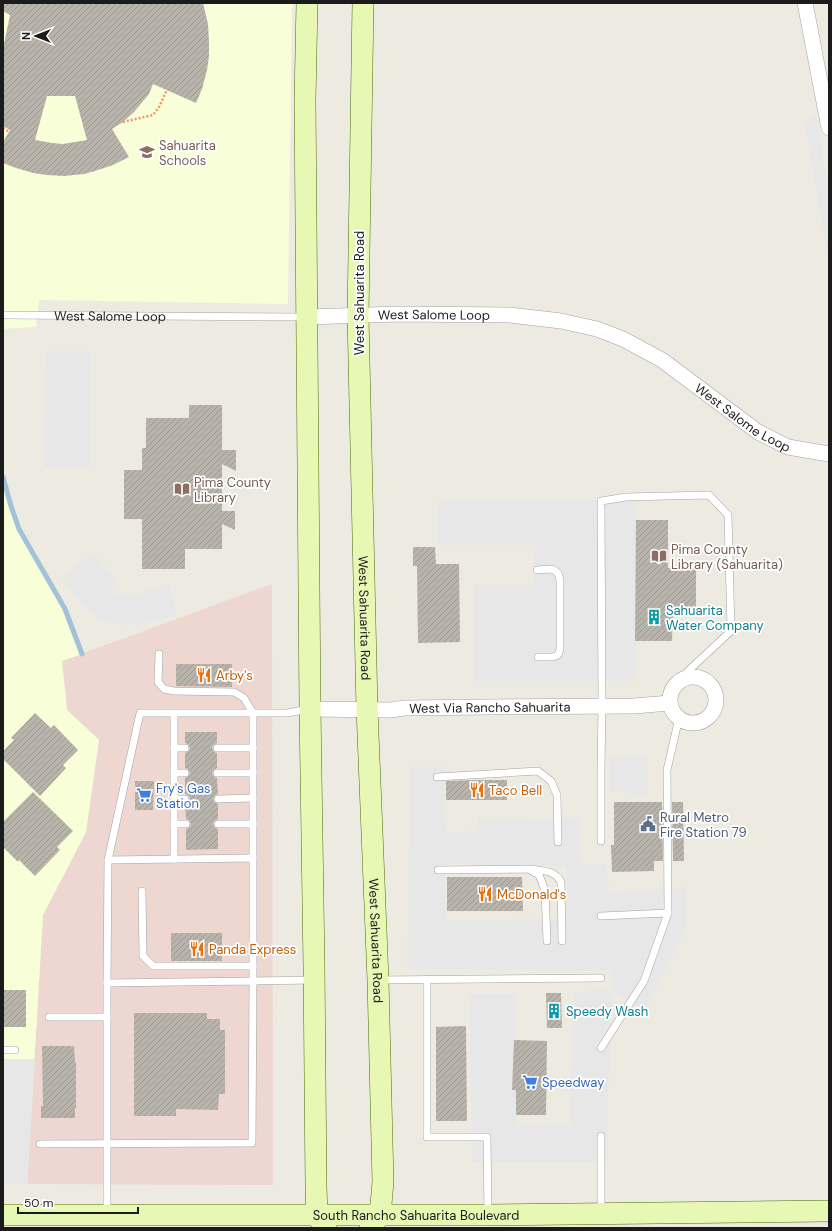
<svg xmlns="http://www.w3.org/2000/svg" width="832" height="1231" font-family="'DM Sans',sans-serif">
<defs>
<pattern id="building-hatch" width="6" height="6" patternUnits="userSpaceOnUse"><rect width="6" height="6" fill="#b9b4ab"/><path d="M-1 1l2-2M0 6l6-6M5 7l2-2" fill="none" stroke="#9e9a93"/></pattern>
</defs>
<rect width="100%" height="100%" fill="#edebe1"/>
<!-- commercial -->
<polygon fill="#eed7d0" points="272,584 273,1185 27,1184 43,915 86,832 99,740 67,710 62,661"/>
<!-- education -->
<g fill="#f7fed8">
<polygon points="3,3 292,3 288,304 39,300 36,327 3,329"/>
<polygon points="3,477 11,506 19,529 65,609 82,654 62,661 67,710 99,740 86,832 43,915 27,1184 3,1185"/>
</g>
<!-- parking -->
<g fill="#e7e7e7" fill-rule="evenodd">
<polygon points="815,112 829,190 829,264 805,125"/>
<polygon points="45,351 91,351 90,468 44,467"/>
<polygon points="438,500 636,500 636,681 474,681 474,585 535,585 535,545 438,545"/>
<polygon points="93,552 118,581 110,590 114,594 136,595 169,583 177,614 148,623 123,625 109,623 99,620 84,606 62,579"/>
<polygon points="648,756 647,794 610,792 610,757"/>
<path d="M 410,767 L 444,767 L 445,832 L 477,831 L 478,818 L 548,820 L 579,817 L 581,865 L 606,864 L 610,893 L 685,887 L 686,929 L 644,1012 L 612,990 L 606,1162 L 472,1162 L 469,994 L 516,994 L 516,1127 L 570,1125 L 573,992 L 612,990 L 611,970 L 407,969 ZM 445,864 L 566,866 L 568,919 L 445,920 Z"/>
<polygon points="3,1059 35,1059 27,1184 3,1185"/>
</g>
<g fill="none" stroke-linecap="round" stroke-linejoin="round">
<!-- stream -->
<polyline stroke="#a2c2da" stroke-width="5" points="3,477 11,506 19,529 65,609 82,654"/>
</g>
<!-- building -->
<g fill="url(#building-hatch)" fill-rule="evenodd">
<path d="M 3,3 L 203,3 L 208,24 L 209,42 L 209,56 L 207,70 L 202,89 L 196,103 L 153,84 L 149,94 L 134,112 L 123,122 L 112,129 L 129,157 L 113,165 L 95,171 L 84,174 L 64,176 L 47,175 L 33,173 L 16,168 L 3,163 L 3,142 L 10,130 L 3,126 L 3,49 L 10,15 L 3,11 ZM 47,96 L 75,96 L 87,140 L 63,144 L 52,143 L 35,140 Z"/>
<polygon points="189,405 222,405 222,450 236,450 236,471 222,464 222,511 235,511 235,530 222,524 222,549 185,549 185,569 142,569 142,519 124,519 124,470 142,470 142,448 146,448 146,418 189,418"/>
<polygon points="636,520 668,520 668,568 696,568 696,610 673,610 672,641 635,641"/>
<polygon points="413,547 435,547 436,564 459,564 460,642 418,643 417,566 413,566"/>
<polygon points="176,664 232,664 232,687 176,686"/>
<polygon points="35,713 51,728 54,725 78,750 63,765 66,768 40,796 3,759 3,751 14,740 11,738"/>
<polygon points="185,732 217,732 217,743 213,745 212,748 214,752 217,753 217,768 213,770 212,773 214,777 217,778 218,794 215,795 213,799 214,802 218,804 218,819 214,821 213,824 215,828 218,829 218,849 186,850 186,829 190,827 191,824 189,820 186,819 185,804 189,802 190,799 189,796 185,794 185,778 189,776 190,773 188,769 185,768 185,753 189,751 190,748 188,744 185,743"/>
<polygon points="473,780 507,780 507,800 446,800 446,781"/>
<polygon points="135,781 154,781 153,810 135,810"/>
<polygon points="33,792 73,831 57,847 60,850 35,876 19,860 18,862 3,847 3,822"/>
<polygon points="614,802 662,802 663,861 654,861 654,871 612,872 611,845 614,845"/>
<polygon points="672,802 683,802 684,861 673,861"/>
<polygon points="447,877 522,877 523,911 447,911"/>
<rect x="171" y="933" width="51" height="28"/>
<rect x="3" y="990" width="23" height="37"/>
<polygon points="546,993 561,993 562,1028 547,1028"/>
<polygon points="134,1013 207,1013 207,1019 220,1019 220,1030 225,1030 225,1094 219,1094 218,1110 176,1109 176,1116 134,1116"/>
<polygon points="466,1026 467,1121 436,1121 436,1027"/>
<polygon points="514,1040 547,1041 546,1115 516,1115 516,1090 512,1090"/>
<polygon points="42,1046 74,1046 75,1062 76,1062 76,1108 75,1108 75,1118 41,1118 41,1106 43,1106"/>
</g>
<g fill="none" stroke-linecap="round" stroke-linejoin="round">
<!-- lane casing -->
<g stroke="#a2a2a2" stroke-width="8">
<g id="lane">
<path id="s1" d="M 3,315 L 305,317"/>
<polyline points="537,570 552,569 558,573 560,580 560,649 558,655 553,657 538,657"/>
<polyline points="159,654 158,682 164,689 174,691 234,692 244,698 253,713 253,858"/>
<polyline points="308,709 288,713 140,713 108,860 253,858 253,981 313,980"/>
<polyline points="174,748 185,748"/>
<polyline points="217,748 253,748"/>
<polyline points="174,773 185,773"/>
<polyline points="217,773 253,773"/>
<polyline points="437,777 538,771 551,781 557,795 558,842"/>
<polyline points="174,799 185,799"/>
<polyline points="218,799 253,798"/>
<polyline points="174,824 186,824"/>
<polyline points="218,824 253,824"/>
<polyline points="601,841 601,770 602,706 601,501 626,497 709,495 728,515 731,631 688,671 691,677"/>
<polyline points="174,859 174,714"/>
<path d="M 531,869 C 543,871 555,870 561,882 L 562,941"/>
<polyline points="438,870 528,869 539,875 545,890 547,941"/>
<polyline points="142,891 143,956 153,966 253,966"/>
<polyline points="601,916 668,913"/>
<polyline points="427,979 427,1137 487,1137 488,1213"/>
<polyline points="379,980 601,978"/>
<polyline points="49,1017 107,1017"/>
<polyline points="601,1048 644,981 668,913 667,770 679,718"/>
<polyline points="3,1050 15,1050"/>
<polyline points="601,1136 601,1211"/>
<polyline points="40,1144 252,1143 253,981 107,983 108,860"/>
<polyline points="107,1213 107,983"/>
</g>
</g>
<!-- street casing -->
<g stroke="#a2a2a2" stroke-width="16">
<g id="street">
<polyline points="805,3 829,128"/>
<path id="s2" d="M 307,317 L 399,314 L 510,315 L 561,321 L 597,329 L 623,339 L 662,360 L 758,432 L 788,447 L 829,454"/>
<circle cx="693" cy="700" r="23"/>
<path id="s3" d="M 310,709 L 391,710 L 405,708 L 487,707 L 634,706 L 670,703"/>
</g>
</g>
<!-- secondary casing -->
<g stroke="#4e6d07" stroke-width="22">
<g id="secondary">
<polyline points="307,3 305,100 310,709 314,966 316,1186 317,1216 326,1228"/>
<path id="s4" d="M 363,3 L 358,316 L 367,709 L 378,980 L 383,1182 L 380,1215 L 370,1228"/>
<path id="s5" d="M 3,1215 L 489,1215 L 829,1211"/>
</g>
</g>
<!-- path -->
<g stroke="#f69369" stroke-width="2.5" stroke-dasharray="2 2" stroke-linecap="butt">
<polyline points="123,122 153,115 159,107 167,90"/>
<polyline points="3,128 9,132"/>
</g>
<!-- lane -->
<use href="#lane" stroke="#fff" stroke-width="7"/>
<!-- street -->
<use href="#street" stroke="#fff" stroke-width="15"/>
<!-- secondary -->
<use href="#secondary" stroke="#e7f7b4" stroke-width="21"/>
</g>
<!-- icons -->
<defs>
<g id="school-bare" transform="scale(1.2)"><path d="M0-5L7-2L0 1L-7-2ZM-4 1L0 2.5L4 1V4Q0 6-4 4Z" fill="#8d6e63" stroke="#fff" stroke-width="2.5" paint-order="stroke"/></g>
<g id="library-bare" transform="scale(1.2)"><path d="M-6-4Q-3-5.5-.7-3.5V5Q-3 3-6 4ZM6-4Q3-5.5 .7-3.5V5Q3 3 6 4Z" fill="#8d6e63" stroke="#fff" stroke-width="2.5" paint-order="stroke"/></g>
<g id="building-bare" transform="scale(1.2)"><path d="M-4-6H4V6H1V3H-1V6H-4ZM-2.5-4.3h1.7v1.8h-1.7ZM.8-4.3h1.7v1.8H.8ZM-2.5-1h1.7V.8h-1.7ZM.8-1h1.7V.8H.8Z" fill="#0f9aa8" stroke="#fff" stroke-width="2.5" paint-order="stroke"/></g>
<g id="restaurant-bare" transform="scale(1.2)"><path d="M-5-6h1v4h1v-4h1v4h1v-4h1v5L-1.5 .5V6h-2V.5L-5-1ZM5-6V6H3V1.5H1.5Q1.5-4 5-6Z" fill="#e8710a" stroke="#fff" stroke-width="2.5" paint-order="stroke"/></g>
<g id="supermarket-bare" transform="scale(1.2)"><path d="M-6-5.5h2.5l.6 2H6L4.5 2H-2.5L-4.4-4H-6ZM-1.5 3.2a1.3 1.3 0 1 0 .1 0ZM3 3.2a1.3 1.3 0 1 0 .1 0Z" fill="#3f7fe0" stroke="#fff" stroke-width="2.5" paint-order="stroke"/></g>
<g id="civic-bare" transform="scale(1.2)"><path d="M-.6-6.5H3V-4.5H.6V-3L4-1V1h2V6H-6V1h2V-1L-.6-3ZM-1.2 2.5V6h2.4V2.5Z" fill="#5c6f8a" stroke="#fff" stroke-width="2.5" paint-order="stroke"/></g>
</defs>
<g fill-rule="evenodd">
<use href="#school-bare" x="147" y="152"/>
<use href="#library-bare" x="182" y="489"/>
<use href="#library-bare" x="659" y="556"/>
<use href="#building-bare" x="654" y="617"/>
<use href="#restaurant-bare" x="204" y="675"/>
<use href="#restaurant-bare" x="477" y="790"/>
<use href="#supermarket-bare" x="144" y="795"/>
<use href="#civic-bare" x="648" y="824"/>
<use href="#restaurant-bare" x="485" y="894"/>
<use href="#restaurant-bare" x="197" y="949"/>
<use href="#building-bare" x="554" y="1011"/>
<use href="#supermarket-bare" x="530" y="1082"/>
</g>
<g text-anchor="middle" dominant-baseline="central" stroke-width="3.5" stroke-linejoin="round" paint-order="stroke">
<!-- education labels -->
<g font-size="13" fill="#785e54" stroke="#fff" text-anchor="start">
<text x="159" y="145">Sahuarita<tspan x="159" dy="15">Schools</tspan></text>
<text x="194" y="482">Pima County<tspan x="194" dy="15">Library</tspan></text>
<text x="671" y="549">Pima County<tspan x="671" dy="15">Library (Sahuarita)</tspan></text>
</g>
<!-- street labels -->
<g font-size="13" fill="#1b1b1b" stroke="#fff">
<text transform="translate(359 293) rotate(-90)">West Sahuarita Road</text>
<text stroke="none"><textPath href="#s2" startOffset="127">West Salome Loop</textPath></text>
<text stroke="none"><textPath href="#s1" startOffset="107">West Salome Loop</textPath></text>
<text stroke="none"><textPath href="#s2" startOffset="463">West Salome Loop</textPath></text>
<text stroke="none"><textPath href="#s4" startOffset="615">West Sahuarita Road</textPath></text>
<text stroke="none"><textPath href="#s3" startOffset="180">West Via Rancho Sahuarita</textPath></text>
<text stroke="none"><textPath href="#s4" startOffset="938">West Sahuarita Road</textPath></text>
<text stroke="none"><textPath href="#s5" startOffset="413">South Rancho Sahuarita Boulevard</textPath></text>
</g>
<!-- culture labels -->
<g font-size="13" fill="#0d838f" stroke="#fff" text-anchor="start">
<text x="666" y="610">Sahuarita<tspan x="666" dy="15">Water Company</tspan></text>
<text x="566" y="1011">Speedy Wash</text>
</g>
<!-- food labels -->
<g font-size="13" fill="#c56008" stroke="#fff" text-anchor="start">
<text x="216" y="675">Arby's</text>
<text x="489" y="790">Taco Bell</text>
<text x="497" y="894">McDonald's</text>
<text x="209" y="949">Panda Express</text>
</g>
<!-- shop labels -->
<g font-size="13" fill="#366cbe" stroke="#fff" text-anchor="start">
<text x="156" y="788">Fry's Gas<tspan x="156" dy="15">Station</tspan></text>
<text x="542" y="1082">Speedway</text>
</g>
<!-- service labels -->
<g font-size="13" fill="#4e5e75" stroke="#fff" text-anchor="start">
<text x="660" y="817">Rural Metro<tspan x="660" dy="15">Fire Station 79</tspan></text>
</g>
</g>
<!-- border -->
<rect width="832" height="1231" fill="none" stroke="#1b1b1b" stroke-width="8"/>
<!-- north arrow -->
<g transform="translate(36 36) rotate(270)" stroke="#ffffff" stroke-width="3" paint-order="stroke">
<path d="M0-3L7 15L0 10L-7 15Z" fill="#1b1b1b"/>
<text y="-6" font-size="11" font-weight="bold" text-anchor="middle" fill="#1b1b1b">N</text>
</g>
<!-- scale -->
<path d="M18 1207v6h120v-6" fill="none" stroke="#1b1b1b" stroke-width="2"/>
<text x="24" y="1207" font-size="12" fill="#1b1b1b" stroke="#ffffff" stroke-width="3" paint-order="stroke">50 m</text>
</svg>
